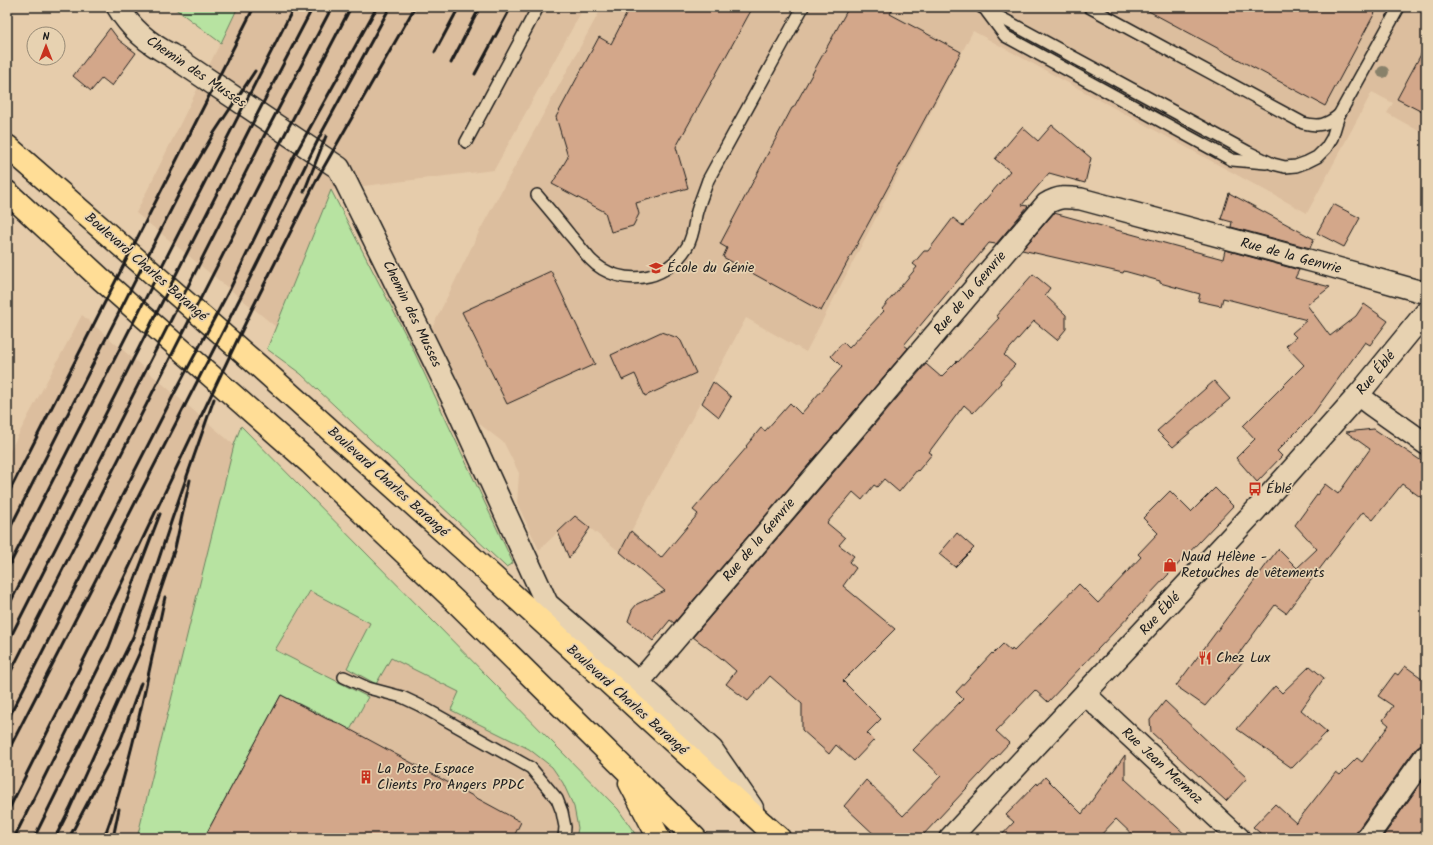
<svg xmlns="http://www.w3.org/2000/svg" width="1433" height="845" font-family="Kalam,sans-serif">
<rect width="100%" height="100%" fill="#e6ccab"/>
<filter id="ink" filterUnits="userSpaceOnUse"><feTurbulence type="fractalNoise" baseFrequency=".025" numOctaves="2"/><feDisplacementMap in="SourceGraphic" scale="8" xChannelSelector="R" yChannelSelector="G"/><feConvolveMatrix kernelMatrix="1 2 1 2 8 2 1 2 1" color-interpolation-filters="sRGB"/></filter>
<g filter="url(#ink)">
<!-- built -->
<g fill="#dcbe9e">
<polygon points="238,7 584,7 494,170 331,190 276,327 136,213"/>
<polygon points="602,7 1426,7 1426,135 1387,113 1393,103 1372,92 1307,213 973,31 806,352 746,318 620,552 575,516 539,550 517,503 519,473 504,443 477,422 432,328 480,230"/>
<polygon points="82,315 234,445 137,838 7,838 7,456"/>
<polygon points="272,504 638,838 178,838"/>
</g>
<!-- green -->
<g fill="#b7e3a1" stroke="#6a805e">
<polygon points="173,7 238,7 221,43"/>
<polygon points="331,190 411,345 513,563 506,567 301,374 267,349"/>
<path d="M 241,426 L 618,809 L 638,838 L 576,838 L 578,828 L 574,807 L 563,783 L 552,767 L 529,749 L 451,710 L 459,692 L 391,658 L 376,684 L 347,668 L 370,623 L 310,591 L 275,650 L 368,697 L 350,730 C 328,717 304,707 281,695 L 204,838 L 137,838 L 234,445 Z"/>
</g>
<!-- building -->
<g fill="#d3a78a" stroke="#1c1c1c">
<polygon points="630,7 753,7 676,147 688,188 636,203 639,214 633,226 611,232 605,212 552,184 568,157 556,117 599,37 611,44"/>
<polygon points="849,7 894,7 890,14 961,52 821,311 723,257 727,248 720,244 792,108 794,107"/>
<polygon points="1141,7 1378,7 1325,106"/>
<polygon points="110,28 119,40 136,53 112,86 102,78 91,91 73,76"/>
<polygon points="1426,45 1426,114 1397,99"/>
<polygon points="1052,125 1091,158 1085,183 1049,173 1022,205 1028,206 996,244 989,243 904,345 908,348 674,623 670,620 653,641 628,621 632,610 637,604 665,591 620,552 631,531 661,558 698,514 693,510 747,447 746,446 761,428 765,431 790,403 801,414 842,367 831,356 843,342 849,348 884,311 882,309 917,267 913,264 924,251 928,251 953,218 963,226 1010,171 995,159 1022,127 1038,141"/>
<polygon points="1229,193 1314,239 1310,248 1231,227 1232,222 1221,219"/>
<polygon points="1333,204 1360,218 1344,247 1317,233"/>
<polygon points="1054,213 1223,259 1225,250 1299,270 1295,278 1330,287 1307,305 1330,336 1356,316 1364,304 1388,321 1370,345 1365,342 1310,418 1277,451 1282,456 1257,482 1236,458 1255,439 1243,426 1304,365 1286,346 1296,337 1292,333 1307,320 1223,298 1221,306 1198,301 1200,294 1160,283 1160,281 1124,271 1123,273 1022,250"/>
<polygon points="551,271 595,364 507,404 462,312"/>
<polygon points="1033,274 1050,288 1045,295 1066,315 1066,329 1057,340 1034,321 1004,355 1015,365 1000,381 1001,383 973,413 964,405 929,452 932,454 918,471 917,470 899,492 884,479 877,487 874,485 862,500 853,492 827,523 845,538 839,545 854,556 849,562 856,568 843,586 895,629 843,681 881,719 867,733 874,740 854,761 836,745 829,754 802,730 802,704 770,676 748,701 726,684 736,671 721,658 693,637 926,364 941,377 957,361 958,362 999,318 996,316"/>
<polygon points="661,332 678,338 681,341 696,373 645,396 635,374 622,380 611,355"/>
<polygon points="1214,381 1230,399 1173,447 1157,431"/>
<polygon points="713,382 731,397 719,417 702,403"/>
<polygon points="1374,429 1426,464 1426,501 1402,484 1373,520 1363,512 1286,613 1275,605 1238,655 1244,660 1205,706 1176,686 1278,549 1297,568 1317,549 1295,525 1325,484 1338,494 1370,449 1346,432"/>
<polygon points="1215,488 1233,506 1048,702 1035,690 996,731 1009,743 923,835 926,838 878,838 844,806 866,780 903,816 941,776 913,750 963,699 956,692 992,653 993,654 1003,644 1011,651 1012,649 1014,651 1079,584 1098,603 1141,557 1138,554 1158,533 1143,518 1170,491 1191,512"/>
<polygon points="575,516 590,528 569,558 558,532"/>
<polygon points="957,533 974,548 955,567 939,554"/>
<polygon points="1310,666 1324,678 1301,710 1327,732 1292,768 1237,729 1275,686 1282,693"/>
<polygon points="1405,666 1426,681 1426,743 1421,744 1416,748 1357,831 1355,838 1266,838 1253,827 1275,804 1296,823 1336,772 1340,775 1357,758 1362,762 1389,725 1383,720 1393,706 1378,696 1395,673 1398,675"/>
<polygon points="281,695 327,719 338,723 521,822 513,838 204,838"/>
<polygon points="1165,701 1247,778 1226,801 1151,732 1150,720"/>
<polygon points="1125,755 1125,779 1189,838 1136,838 1116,819 1098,838 999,838 1014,822 1006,815 1037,783 1038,785 1045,777 1082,814"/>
<polygon points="1426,776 1426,838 1382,838"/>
</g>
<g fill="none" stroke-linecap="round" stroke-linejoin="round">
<!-- lane casing -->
<g stroke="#1c1c1c" stroke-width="14">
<g id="lane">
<polyline points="981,7 1248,152 1273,164 1285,167 1296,166 1307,162 1317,157 1326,148 1332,138 1339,115 1399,7"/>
<path d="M 1089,7 L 1303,123 C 1319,127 1327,125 1339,115"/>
<polyline points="987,12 1005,36 1232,160 1266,163"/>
<polyline points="466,142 538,7"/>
<path d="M 537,195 C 548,208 559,221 570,235 C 577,243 583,251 590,259 C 605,275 628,281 649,276 C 665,272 678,261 687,247 C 693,237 694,226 696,215 C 699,203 704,192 708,180 L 803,7"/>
<polyline points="344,677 368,688 402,697 419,705 531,768 557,799 562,812 565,827 564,838"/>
</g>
</g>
<!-- street casing -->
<g stroke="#1c1c1c" stroke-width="24">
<g id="street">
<polyline points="1358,395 1371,405 1426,444"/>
<path d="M 637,682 L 646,674 L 1046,204 C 1059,196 1066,197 1081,199 L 1319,263 L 1426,293"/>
<polyline points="1085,694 1239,838"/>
<polyline points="950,838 1256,510 1358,395 1426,312"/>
<polyline points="1367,838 1426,755"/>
</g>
</g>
<!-- secondary casing -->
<g stroke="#1c1c1c" stroke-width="25">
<path id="secondary" d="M 118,7 C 131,29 149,44 171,55 L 339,168 L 455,403 L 547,604 L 637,682 L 712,750 L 752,808"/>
</g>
<!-- primary casing -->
<g stroke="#1c1c1c" stroke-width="25">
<polyline id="primary" points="763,824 779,838"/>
</g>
<!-- highway casing -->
<g stroke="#1c1c1c" stroke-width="25">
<g id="highway">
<polyline points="7,146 261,368 464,550 763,824"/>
<polyline points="7,192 101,279 310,463 455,601 695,838"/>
<polyline points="630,783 659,838"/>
</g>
</g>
<!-- lane -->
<use href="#lane" stroke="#e7d2b1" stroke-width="11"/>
<!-- street -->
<use href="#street" stroke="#e7d2b1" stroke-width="21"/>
<!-- secondary -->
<use href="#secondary" stroke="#e7d2b1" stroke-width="22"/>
<!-- primary -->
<use href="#primary" stroke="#ffdd96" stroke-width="22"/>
<!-- highway -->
<use href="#highway" stroke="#ffdd96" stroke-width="22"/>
<!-- rail -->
<g stroke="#1c1c1c" stroke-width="3">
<polyline points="435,52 459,7"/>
<polyline points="451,63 480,7"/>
<polyline points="475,74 511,7"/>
<polyline points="304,192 326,136"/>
<polyline points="7,496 254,7"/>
<polyline points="7,534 183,186 214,133 255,71"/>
<polyline points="7,570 294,7"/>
<polyline points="7,609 250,128 313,7"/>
<polyline points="7,644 263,138 332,7"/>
<path d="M 7,679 C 121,455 234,230 351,7"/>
<polyline points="7,721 174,394 230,289 292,160 377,7"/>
<polyline points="7,753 240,298 321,134 390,7"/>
<polyline points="7,813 115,597 253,307 317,179 415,7"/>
<polyline points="14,838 109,647 160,514"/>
<polyline points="34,838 133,637 172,519 214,399"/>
<polyline points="55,838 70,808 139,654 175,548 190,480"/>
<polyline points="69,838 121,739 141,683"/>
<path d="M 104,838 C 133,760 147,678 165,597"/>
<polyline points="113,838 119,809"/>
</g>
</g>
<!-- trees -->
<circle fill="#88816b" cx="1383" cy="72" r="6"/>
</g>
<!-- icons -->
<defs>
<g id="university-bare" transform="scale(1.08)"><path d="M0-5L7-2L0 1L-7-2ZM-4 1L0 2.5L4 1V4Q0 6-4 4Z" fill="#c8321e" stroke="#e7d2b1" stroke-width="2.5" paint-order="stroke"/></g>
<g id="bus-bare" transform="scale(1.08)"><path d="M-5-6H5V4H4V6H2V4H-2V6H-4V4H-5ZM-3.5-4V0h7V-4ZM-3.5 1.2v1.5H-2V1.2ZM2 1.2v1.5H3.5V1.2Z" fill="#c8321e" stroke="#e7d2b1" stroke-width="2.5" paint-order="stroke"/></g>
<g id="shop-bare" transform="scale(1.08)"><path d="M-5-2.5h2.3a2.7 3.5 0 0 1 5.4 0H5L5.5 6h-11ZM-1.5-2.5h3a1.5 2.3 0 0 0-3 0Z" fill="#c8321e" stroke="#e7d2b1" stroke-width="2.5" paint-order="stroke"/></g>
<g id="restaurant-bare" transform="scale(1.08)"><path d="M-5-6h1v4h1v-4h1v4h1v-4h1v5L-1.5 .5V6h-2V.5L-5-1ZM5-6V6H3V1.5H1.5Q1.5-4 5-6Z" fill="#c8321e" stroke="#e7d2b1" stroke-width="2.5" paint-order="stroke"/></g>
<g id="building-bare" transform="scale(1.08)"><path d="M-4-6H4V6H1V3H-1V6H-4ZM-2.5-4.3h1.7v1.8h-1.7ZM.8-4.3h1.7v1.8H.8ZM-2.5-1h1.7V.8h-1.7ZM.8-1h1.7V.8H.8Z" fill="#c8321e" stroke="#e7d2b1" stroke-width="2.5" paint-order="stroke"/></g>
</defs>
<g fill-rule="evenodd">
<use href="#university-bare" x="656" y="268"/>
<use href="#bus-bare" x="1255" y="489"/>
<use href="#shop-bare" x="1170" y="565"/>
<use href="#restaurant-bare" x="1205" y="658"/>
<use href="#building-bare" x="366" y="777"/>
</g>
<g text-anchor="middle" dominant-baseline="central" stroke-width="3.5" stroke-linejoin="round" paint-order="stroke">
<!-- street labels -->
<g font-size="14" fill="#1c1c1c" stroke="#e7d2b1">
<text transform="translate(196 72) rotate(34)">Chemin des Musses</text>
<text transform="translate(1291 256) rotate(15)">Rue de la Genvrie</text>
<text transform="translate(146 267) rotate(41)">Boulevard Charles Barangé</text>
<text transform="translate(970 293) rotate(-50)">Rue de la Genvrie</text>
<text transform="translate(412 314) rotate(64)">Chemin des Musses</text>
<text transform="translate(1376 373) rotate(-50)">Rue Éblé</text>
<text transform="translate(388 482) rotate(42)">Boulevard Charles Barangé</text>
<text transform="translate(759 540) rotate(-50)">Rue de la Genvrie</text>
<text transform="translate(1160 614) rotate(-47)">Rue Éblé</text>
<text transform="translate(627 700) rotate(42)">Boulevard Charles Barangé</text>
<text transform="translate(1162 766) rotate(43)">Rue Jean Mermoz</text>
</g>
<!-- poi labels -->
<g font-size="14" fill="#1c1c1c" stroke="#e7d2b1" text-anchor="start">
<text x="667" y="268">École du Génie</text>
<text x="1266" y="489">Éblé</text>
<text x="1181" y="557">Naud Hélène -<tspan x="1181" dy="16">Retouches de vêtements</tspan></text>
<text x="1216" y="658">Chez Lux</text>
<text x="377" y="769">La Poste Espace<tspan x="377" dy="16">Clients Pro Angers PPDC</tspan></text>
</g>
</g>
<!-- margin -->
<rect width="1433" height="845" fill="none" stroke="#e7d2b1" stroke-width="24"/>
<rect x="12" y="12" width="1409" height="821" fill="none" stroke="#1c1c1c" stroke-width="1.5" filter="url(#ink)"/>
<!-- north arrow -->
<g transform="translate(46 46)"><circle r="19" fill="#e7d2b1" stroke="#968975"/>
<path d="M0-3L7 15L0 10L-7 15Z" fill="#c8321e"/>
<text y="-6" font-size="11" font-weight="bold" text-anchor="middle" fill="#1c1c1c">N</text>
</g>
</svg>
